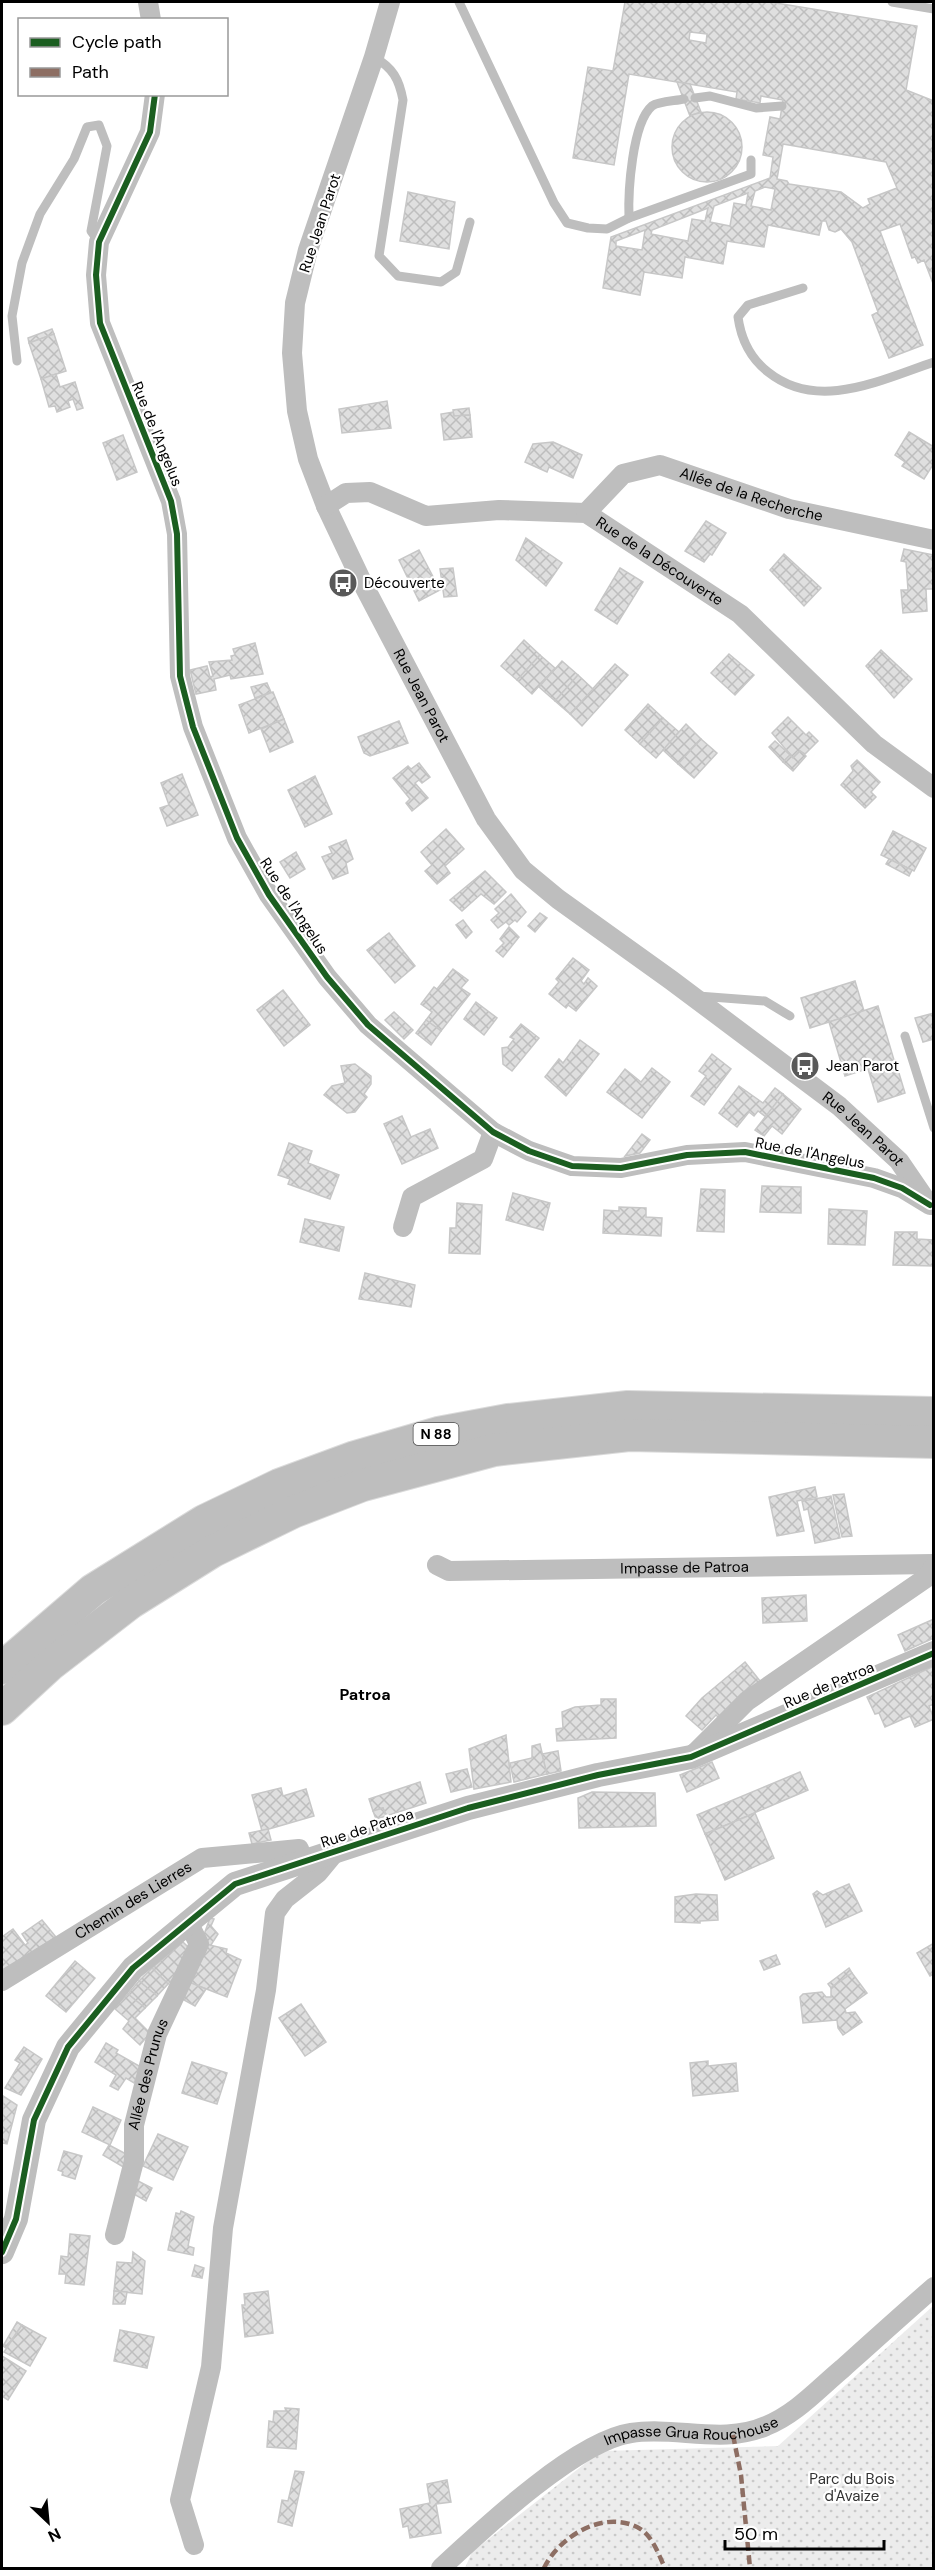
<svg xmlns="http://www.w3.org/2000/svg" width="935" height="2570" font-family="'DM Sans',sans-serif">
<defs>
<pattern id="grass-dots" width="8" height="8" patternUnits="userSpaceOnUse" patternTransform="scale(1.5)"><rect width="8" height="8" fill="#ececec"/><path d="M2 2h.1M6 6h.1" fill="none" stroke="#c9c9c9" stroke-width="1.8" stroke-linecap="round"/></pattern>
<pattern id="building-cross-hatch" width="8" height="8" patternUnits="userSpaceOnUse" patternTransform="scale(1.5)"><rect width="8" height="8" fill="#dfdfdf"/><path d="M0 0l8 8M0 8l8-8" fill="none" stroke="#bebebe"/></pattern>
</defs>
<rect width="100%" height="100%" fill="#fff"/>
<!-- grass -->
<polygon fill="url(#grass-dots)" points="933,2306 933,2568 465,2568 472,2552 601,2451 778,2446"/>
<!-- building -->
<g fill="url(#building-cross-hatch)" stroke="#c7c7c7" stroke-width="1.5" fill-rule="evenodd">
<path d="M 623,2 L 770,2 L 917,26 L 906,90 L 934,101 L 934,286 L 924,260 L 918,263 L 915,257 L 912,258 L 900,224 L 880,231 L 923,345 L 889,358 L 872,315 L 878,312 L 852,242 L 841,229 L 835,232 L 829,230 L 826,221 L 822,221 L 819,235 L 768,225 L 764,247 L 727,241 L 723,264 L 685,257 L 682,278 L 644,272 L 640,295 L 603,288 L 611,237 L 770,178 L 773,157 L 763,155 L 770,117 L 780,119 L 783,100 L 761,96 L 760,103 L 736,99 L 737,92 L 629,74 L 614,165 L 573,158 L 588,67 L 613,71 L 625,2 ZM 690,32 L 707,34 L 706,43 L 689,40 ZM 783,144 L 886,162 L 897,188 L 868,199 L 870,204 L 863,208 L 841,192 L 789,184 L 787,181 L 777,179 ZM 765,187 L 775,189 L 771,210 L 751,206 L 755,191 ZM 748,193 L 746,205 L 734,203 L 730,226 L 710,222 L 714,206 ZM 708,208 L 705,221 L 692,219 L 688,241 L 651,234 L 652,230 ZM 645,230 L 642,250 L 616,246 L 616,241 Z"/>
<polygon points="677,82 690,84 701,112 690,116"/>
<circle cx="707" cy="147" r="35"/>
<polygon points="408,192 455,202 449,249 400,241"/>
<polygon points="52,329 54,334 29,343 28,338"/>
<polygon points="54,334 66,371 41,379 29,343"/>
<polygon points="56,374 60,387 75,382 83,408 77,410 73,399 68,401 70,407 57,412 55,406 49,407 41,379"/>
<polygon points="387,401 391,428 342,433 339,409"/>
<polygon points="469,408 470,415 454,416 453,410"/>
<polygon points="453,412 454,416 470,415 472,437 444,440 441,414"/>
<polygon points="909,432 934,447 934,463 924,479 902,466 905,462 895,455"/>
<polygon points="123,435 137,472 117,480 103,443"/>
<polygon points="553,442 582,455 573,478 549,467 547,472 525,462 533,444"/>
<polygon points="706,521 726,533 712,555 710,554 704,562 685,551"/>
<polygon points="526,538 562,563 546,586 516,560"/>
<polygon points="904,549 934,555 933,589 926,589 927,611 903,613 901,590 908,590 906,562 901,561"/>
<polygon points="419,550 440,590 419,601 399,560"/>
<polygon points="784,554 821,588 804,606 770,570"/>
<polygon points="453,568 457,596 444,597 440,569"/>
<polygon points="620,568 643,582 617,624 595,610"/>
<polygon points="524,640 540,655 517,680 501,666"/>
<polygon points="255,643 263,674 231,679 230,675 214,679 216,690 196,694 190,670 207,666 210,677 213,676 209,662 232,660 231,656 235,655 233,649"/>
<polygon points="881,650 912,679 894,698 866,666"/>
<polygon points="729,654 754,675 735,695 711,673"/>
<polygon points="540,655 555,668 532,694 517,680"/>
<polygon points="562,661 578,675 555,701 539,687"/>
<polygon points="615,664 628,675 582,726 570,714"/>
<polygon points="578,675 593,689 570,714 555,701"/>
<polygon points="267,683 271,692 255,698 251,687"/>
<polygon points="273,692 284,719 249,733 239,705"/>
<polygon points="648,704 663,718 640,744 625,730"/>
<polygon points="788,717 806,735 809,732 818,741 805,754 800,751 793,758 772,733"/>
<polygon points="663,718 679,732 656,758 640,744"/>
<polygon points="284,719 293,742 270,752 261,729"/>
<polygon points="399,721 408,743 370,756 364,753 358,737"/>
<polygon points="686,724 701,739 678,764 663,750"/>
<polygon points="701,739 717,753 694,778 678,764"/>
<polygon points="775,741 790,755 783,762 769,747"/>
<polygon points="800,751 806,756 793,771 783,762 790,755 793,758"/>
<polygon points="857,760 880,782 871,792 876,797 865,808 841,785 853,771 851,766"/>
<polygon points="419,763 430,777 422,783 419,780 415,783 428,798 412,811 406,803 410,799 393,778 408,766 411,769"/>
<polygon points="182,774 198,815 167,826 160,808 169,805 161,783"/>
<polygon points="315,776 332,814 305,827 288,790"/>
<polygon points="446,829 464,849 445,866 450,873 437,884 425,871 432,865 421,852"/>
<polygon points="893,831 926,848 914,871 881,855"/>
<polygon points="346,840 353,859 346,863 348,873 333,879 322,857 332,853 329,847"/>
<polygon points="296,852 305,869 290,878 280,862"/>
<polygon points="889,859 912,870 909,876 886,864"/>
<polygon points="485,871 506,892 494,904 481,894 462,911 450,900"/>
<polygon points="511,894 526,912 517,922 515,920 509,925 506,922 498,928 491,920 499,913 495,909"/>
<polygon points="540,913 547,918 535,932 528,926"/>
<polygon points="463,920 472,932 466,938 456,925"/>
<polygon points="509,927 519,937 503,957 496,951 504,943 500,939"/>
<polygon points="389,933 415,966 395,983 367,950"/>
<polygon points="573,958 589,970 581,981 584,984 588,978 597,986 576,1011 568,1005 566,1008 549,994 559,982 556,979"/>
<polygon points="453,969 468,980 461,988 470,994 441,1031 426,1020 432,1012 421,1004 434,987 437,989"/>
<polygon points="855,981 864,1011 810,1028 801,998"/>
<polygon points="283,990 310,1025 284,1046 257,1010"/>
<polygon points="476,1002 497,1018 484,1035 464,1019"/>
<polygon points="878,1006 894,1060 845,1076 829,1022"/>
<polygon points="394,1012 413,1030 404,1039 385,1020"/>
<polygon points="934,1013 934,1039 923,1042 915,1018"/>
<polygon points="426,1020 441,1031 431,1045 416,1033"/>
<polygon points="521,1024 539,1038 512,1071 503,1064 502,1048 508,1047 514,1039 510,1037"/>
<polygon points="580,1040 599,1054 566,1096 545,1077 559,1059 563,1063"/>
<polygon points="712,1054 731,1069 704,1105 691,1096 706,1076 699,1071"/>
<polygon points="895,1060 905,1093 878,1102 868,1069"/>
<polygon points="355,1064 371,1076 371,1084 364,1094 367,1097 355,1112 347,1113 324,1095 332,1086 345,1083 341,1066"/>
<polygon points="652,1068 670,1082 642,1118 607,1092 625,1069 641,1082"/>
<polygon points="739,1086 763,1103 775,1088 783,1094 766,1117 758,1111 754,1116 749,1112 737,1127 719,1113"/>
<polygon points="783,1094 801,1109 782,1134 772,1126 764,1136 755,1130"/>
<polygon points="402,1116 411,1137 430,1129 438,1148 402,1164 384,1124"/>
<polygon points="642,1134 650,1140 640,1153 625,1156"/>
<polygon points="289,1143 312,1151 308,1163 339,1175 330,1199 288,1184 290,1179 278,1175"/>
<polygon points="762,1186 801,1187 801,1213 760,1212"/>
<polygon points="701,1189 725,1190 724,1232 697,1231"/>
<polygon points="513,1193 550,1203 543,1230 506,1220"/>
<polygon points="457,1203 482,1205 480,1254 449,1253 450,1228 456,1228"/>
<polygon points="619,1207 646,1208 646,1217 662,1218 661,1236 603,1233 604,1210 619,1211"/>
<polygon points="829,1209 867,1211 865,1245 828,1244"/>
<polygon points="305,1219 344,1227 339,1251 300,1242"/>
<polygon points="895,1232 917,1232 917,1239 934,1240 934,1266 893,1265"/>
<polygon points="365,1273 415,1285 411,1307 359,1299"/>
<polygon points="815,1487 817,1497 797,1501 804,1531 777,1536 769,1497"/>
<polygon points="844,1494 852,1536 842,1537 833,1495"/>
<polygon points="831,1496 840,1538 815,1543 808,1509 804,1510 802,1501"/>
<polygon points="806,1595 807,1621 763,1623 762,1598"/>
<polygon points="934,1619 934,1638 905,1651 898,1635"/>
<polygon points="745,1662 760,1681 719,1718 716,1715 702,1730 686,1716 702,1698"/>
<polygon points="934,1666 934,1704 929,1706 934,1719 915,1727 910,1716 885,1727 879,1713 875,1714 867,1697"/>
<polygon points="601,1699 616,1699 616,1738 557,1741 556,1729 563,1728 562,1712 575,1707 601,1705"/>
<polygon points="506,1735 511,1782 474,1789 469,1749"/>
<polygon points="540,1744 547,1774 514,1782 510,1763 532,1758 532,1746"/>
<polygon points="558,1751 561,1771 547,1774 542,1754"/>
<polygon points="712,1762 719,1778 687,1792 680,1775"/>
<polygon points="467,1769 472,1787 451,1792 446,1774"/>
<polygon points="800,1772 808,1790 705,1834 697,1815"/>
<polygon points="420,1782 426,1803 386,1816 383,1808 373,1811 369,1799"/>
<polygon points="281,1788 283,1796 306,1789 314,1816 262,1831 252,1795"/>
<polygon points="592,1792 655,1793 656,1826 579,1828 578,1798"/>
<polygon points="383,1808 386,1816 376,1819 373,1811"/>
<polygon points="755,1813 774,1858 725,1880 705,1834"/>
<polygon points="268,1829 271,1840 252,1844 249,1833"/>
<polygon points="849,1884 862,1911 826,1927 813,1894 817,1891 823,1895"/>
<polygon points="696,1894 717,1895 718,1920 700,1921 700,1923 675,1922 675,1897"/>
<polygon points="210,1918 214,1919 211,1926 218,1934 211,1945 201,1943"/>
<polygon points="42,1920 56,1937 2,1972 2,1937 13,1929 25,1945 28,1943 22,1934"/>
<polygon points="183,1942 191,1950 181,1971 168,1984 152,1968"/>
<polygon points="201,1943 227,1949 226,1953 241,1960 227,1997 186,1981"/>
<polygon points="934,1943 934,1974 930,1976 917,1953"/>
<polygon points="776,1955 780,1964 764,1970 760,1961"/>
<polygon points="75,1961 95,1978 66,2012 46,1996"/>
<polygon points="152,1968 168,1984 157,1996 139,1981"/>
<polygon points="849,1968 852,1973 831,1988 828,1984"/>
<polygon points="852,1973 867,1993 845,2009 846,2013 855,2012 862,2022 843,2035 838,2028 837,2020 803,2023 800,1997 803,1994 822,1992 826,1997 831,1997 831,1988"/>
<polygon points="139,1981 157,1996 145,2008 128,1994"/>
<polygon points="189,1982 206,1989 195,2006 182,1999"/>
<polygon points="128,1994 145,2008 135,2018 150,2033 140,2045 123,2029 129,2021 114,2008"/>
<polygon points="301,2004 326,2042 305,2056 279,2018"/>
<polygon points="106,2043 118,2050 116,2053 141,2067 134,2083 126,2078 118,2090 110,2086 116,2075 95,2062"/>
<polygon points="24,2047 42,2059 21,2095 5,2088 20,2063 15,2060"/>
<polygon points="708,2061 708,2066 736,2063 738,2091 693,2096 690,2063"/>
<polygon points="192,2062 227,2073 217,2104 182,2093"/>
<polygon points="3,2096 17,2105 7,2144 2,2143"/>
<polygon points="93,2107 121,2120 110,2145 82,2132"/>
<polygon points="158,2134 188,2147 173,2180 143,2166"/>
<polygon points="109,2145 126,2154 125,2168 103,2155"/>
<polygon points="64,2151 82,2156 75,2179 62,2175 63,2172 58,2170"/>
<polygon points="138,2181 152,2188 146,2201 132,2193"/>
<polygon points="181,2211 194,2217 188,2246 194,2248 193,2255 168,2250 176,2213 180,2214"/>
<polygon points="70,2234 90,2236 84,2285 65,2283 66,2274 59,2274 61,2256 68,2257"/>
<polygon points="133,2252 145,2261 142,2294 114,2291 117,2262 132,2263"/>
<polygon points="195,2265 204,2268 202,2278 192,2276"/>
<polygon points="114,2291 127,2292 125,2304 113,2304"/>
<polygon points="268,2291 273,2333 245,2337 242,2305 245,2305 244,2294"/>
<polygon points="17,2322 22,2325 6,2348 3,2346"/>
<polygon points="22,2325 46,2338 30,2366 4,2352"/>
<polygon points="120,2330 154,2337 147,2368 114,2361"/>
<polygon points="2,2356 26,2371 8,2400 2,2396"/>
<polygon points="285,2408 299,2409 296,2449 267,2447 269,2421 273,2422 274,2411 286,2411"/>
<polygon points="295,2471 304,2472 292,2526 278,2522 282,2500 288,2501"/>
<polygon points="447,2480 451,2502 436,2504 441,2533 410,2538 408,2526 403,2527 400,2509 430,2503 427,2484"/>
</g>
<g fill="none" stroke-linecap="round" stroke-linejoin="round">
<!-- trunk casing -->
<g stroke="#dbdbdb" stroke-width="34">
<g id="trunk">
<polyline points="2,1668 93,1590 204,1521 279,1485 355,1457 438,1433 508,1420 628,1407 934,1413"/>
<polyline points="2,1709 51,1664 130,1603 213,1551 293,1512 363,1485 494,1450 629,1435 934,1442"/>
</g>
</g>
<!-- service -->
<g stroke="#bebebe" stroke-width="9">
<polyline points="459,2 554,203 567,223 588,228 607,229 629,218 751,174 751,160"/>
<polyline points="892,2 934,9"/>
<path d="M 374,57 C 393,68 399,79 403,100 L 379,256 L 398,276 L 441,282 L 456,272 L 470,222"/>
<polyline points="695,98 710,96 756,108 782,106"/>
<path d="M 629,218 C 628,192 632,123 652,106 C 659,101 675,101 684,99"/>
<path d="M 803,288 L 748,305 L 738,317 C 741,339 750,358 768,372 C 818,412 880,380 934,362"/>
<polyline points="17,361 12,316 22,263 40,214 74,159 87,127 99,125 107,146 91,231 99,242"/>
<polyline points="698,996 765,1001 790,1016"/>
<polyline points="905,1036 934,1128"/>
</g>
<!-- minor -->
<g stroke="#bebebe" stroke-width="20">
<polyline points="148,2 151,20"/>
<path id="s1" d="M 390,2 L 374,57 L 308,250 L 295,303 L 292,353 L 297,411 L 308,459 L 326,506 L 364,586 L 486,819 L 523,870 L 558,899 L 671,980 L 839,1106 L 899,1161 L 925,1199"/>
<polyline points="155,94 150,132 99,242 96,275 100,323 171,501 177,534 180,676 193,727 237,838 269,895 327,977 368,1025 493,1132 529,1151 572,1166 621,1168 687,1155 745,1152 874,1178 902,1188 930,1205"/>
<path id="s2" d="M 326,506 L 346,493 L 370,492 L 426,516 L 499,510 L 586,513 L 740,614 L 874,744 L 934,788"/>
<path id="s3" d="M 586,513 L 623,474 L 660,465 L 789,509 L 934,540"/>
<polyline points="403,1227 412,1197 483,1159 493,1132"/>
<path id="s4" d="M 437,1565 L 449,1571 L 934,1564"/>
<polyline points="695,1753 747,1701 926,1578 934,1567"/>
<path id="s5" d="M 2,1981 L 202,1858 L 299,1849 L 304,1861"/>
<path id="s6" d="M 115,2235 L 134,2161 L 134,2125 L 157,2034 L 199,1944 L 188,1922"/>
<polyline points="194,2545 180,2500 211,2367 223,2228 266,1990 275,1913 285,1899 318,1873 337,1850"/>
<path id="s7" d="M 441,2568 C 483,2529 576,2441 631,2433 C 676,2426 723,2445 766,2426 C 796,2414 818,2389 842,2369 C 872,2342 903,2314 934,2287"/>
</g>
<!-- tertiary -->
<polyline stroke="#bebebe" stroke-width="24" points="2,2252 16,2219 34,2120 68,2047 133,1968 235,1884 468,1808 598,1775 691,1757 934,1653"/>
<!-- trunk -->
<use href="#trunk" stroke="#bebebe" stroke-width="32"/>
<!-- quiet -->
<g stroke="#8d6e63" stroke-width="4.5" stroke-dasharray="9 4.5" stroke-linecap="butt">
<polyline points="733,2435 741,2475 750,2568"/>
<path d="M 544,2568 C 559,2537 602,2510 637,2527 C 653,2535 658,2554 665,2568"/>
</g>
<!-- cycleway casing -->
<g stroke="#fff" stroke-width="10">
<g id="cycleway">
<polyline points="155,94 150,132 99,242 96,275 100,323 171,501 177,534 180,676 193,727 237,838 269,895 327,977 368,1025 493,1132 529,1151 572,1166 621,1168 687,1155 745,1152 874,1178 902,1188 930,1205"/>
<polyline points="2,2252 16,2219 34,2120 68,2047 133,1968 235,1884 468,1808 598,1775 691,1757 934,1653"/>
</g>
</g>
<!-- cycleway -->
<use href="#cycleway" stroke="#1b5e20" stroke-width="6"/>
</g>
<!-- icons -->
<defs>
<g id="bus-disc" transform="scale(1.5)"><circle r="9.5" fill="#595959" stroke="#fff"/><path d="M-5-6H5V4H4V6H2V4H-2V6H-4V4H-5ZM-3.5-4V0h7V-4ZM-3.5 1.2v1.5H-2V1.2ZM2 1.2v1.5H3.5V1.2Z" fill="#fff"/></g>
</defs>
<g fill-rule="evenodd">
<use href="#bus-disc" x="343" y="583"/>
<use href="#bus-disc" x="805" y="1066"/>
</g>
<g text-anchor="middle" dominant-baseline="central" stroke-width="4.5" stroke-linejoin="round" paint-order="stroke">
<!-- shield labels -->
<rect fill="#fff" stroke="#4c4c4c" stroke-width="1.5" x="413.5" y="1423" width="45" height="22" rx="4.5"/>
<g font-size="14" font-weight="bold" fill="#000">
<text x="436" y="1434">N 88</text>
</g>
<!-- street labels -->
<g font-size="15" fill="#000" stroke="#fff">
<text transform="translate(320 223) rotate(-72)">Rue Jean Parot</text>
<text transform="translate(157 434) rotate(68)">Rue de l'Angelus</text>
<text stroke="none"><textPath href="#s3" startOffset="188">Allée de la Recherche</textPath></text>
<text stroke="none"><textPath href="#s2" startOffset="357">Rue de la Découverte</textPath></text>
<text stroke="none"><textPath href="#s1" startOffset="736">Rue Jean Parot</textPath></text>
<text transform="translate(294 906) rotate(57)">Rue de l'Angelus</text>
<text stroke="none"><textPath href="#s1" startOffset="1366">Rue Jean Parot</textPath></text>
<text transform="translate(810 1153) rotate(11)">Rue de l'Angelus</text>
<text stroke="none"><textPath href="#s4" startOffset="249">Impasse de Patroa</textPath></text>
<text transform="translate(829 1685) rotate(-23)">Rue de Patroa</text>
<text transform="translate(367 1828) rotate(-18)">Rue de Patroa</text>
<text stroke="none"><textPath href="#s5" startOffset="154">Chemin des Lierres</textPath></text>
<text stroke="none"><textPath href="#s6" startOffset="165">Allée des Prunus</textPath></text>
<text stroke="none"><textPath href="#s7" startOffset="296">Impasse Grua Rouchouse</textPath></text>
</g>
<!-- poi labels -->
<g font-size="15" fill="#000" stroke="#fff" text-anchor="start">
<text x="364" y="583">Découverte</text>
<text x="826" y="1066">Jean Parot</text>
</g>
<!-- park labels -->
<g font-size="15" fill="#333" stroke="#fff">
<text x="852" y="2479">Parc du Bois<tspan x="852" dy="17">d'Avaize</tspan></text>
</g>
<!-- neighbourhood labels -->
<g font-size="16" font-weight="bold" fill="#000" stroke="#fff">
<text x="365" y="1694">Patroa</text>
</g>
</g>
<!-- border -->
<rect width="935" height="2570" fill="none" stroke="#000000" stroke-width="6"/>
<!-- legend -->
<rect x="18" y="18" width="210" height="78" fill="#ffffff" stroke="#999999" stroke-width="1.5"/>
<rect x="30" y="38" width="30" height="9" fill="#1b5e20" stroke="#999999" stroke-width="1.5"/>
<text x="72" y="48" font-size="18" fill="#000000">Cycle path</text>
<rect x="30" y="68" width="30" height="9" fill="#8d6e63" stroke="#999999" stroke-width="1.5"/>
<text x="72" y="78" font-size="18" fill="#000000">Path</text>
<!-- north arrow -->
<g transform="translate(48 2522) rotate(154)" stroke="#ffffff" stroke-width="4.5" paint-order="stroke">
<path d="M0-4.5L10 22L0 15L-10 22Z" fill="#000000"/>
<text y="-9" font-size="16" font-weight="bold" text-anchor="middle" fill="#000000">N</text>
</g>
<!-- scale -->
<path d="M725 2540v9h159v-9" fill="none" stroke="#000000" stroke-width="3"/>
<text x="734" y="2540" font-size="18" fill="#000000" stroke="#ffffff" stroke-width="4.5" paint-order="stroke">50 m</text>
</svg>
